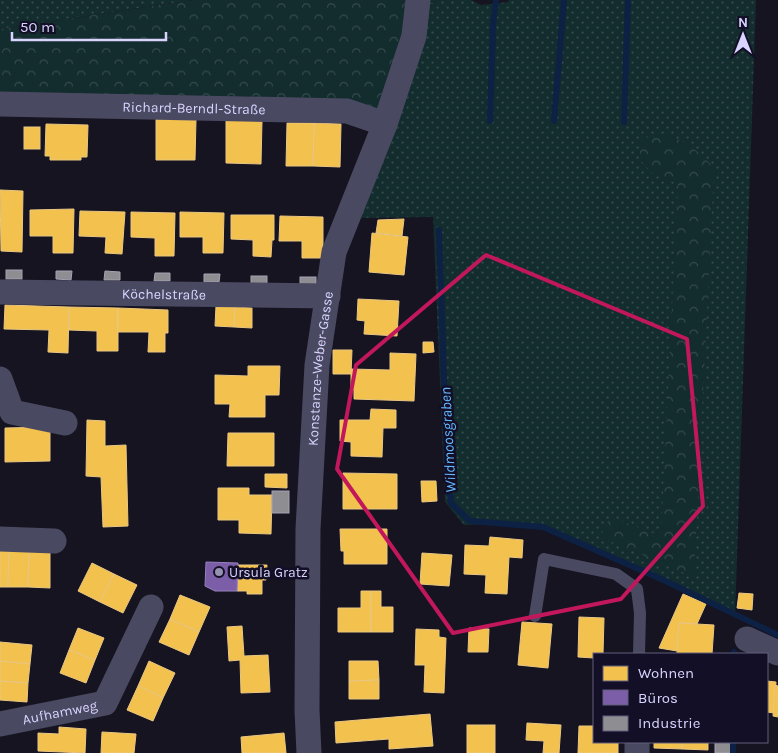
<svg xmlns="http://www.w3.org/2000/svg" width="778" height="753" font-family="Karla,sans-serif">
<defs>
<pattern id="grass-dots" width="8" height="8" patternUnits="userSpaceOnUse" patternTransform="scale(1.25)"><rect width="8" height="8" fill="#132c2d"/><path d="M2 2h.1M6 6h.1" fill="none" stroke="#354a4c" stroke-width="1.8" stroke-linecap="round"/></pattern>
<pattern id="forest-crowns" width="20" height="18" patternUnits="userSpaceOnUse" patternTransform="scale(1.25)"><rect width="20" height="18" fill="#132c2d"/><path d="M2 6a3 3 0 1 1 6 0M12 15a3 3 0 1 1 6 0" fill="none" stroke="#354a4c"/></pattern>
</defs>
<rect width="100%" height="100%" fill="#161421"/>
<!-- grass -->
<g fill="url(#grass-dots)">
<polygon points="0,0 193,0 0,29"/>
<polygon points="439,0 471,0 481,5 508,2 509,0 756,0 735,615 529,523 464,525 445,502 433,217 357,218 423,8"/>
</g>
<!-- forest -->
<g fill="url(#forest-crowns)">
<polygon points="193,0 439,0 423,8 399,111 0,95 0,29"/>
<path d="M 652,134 C 657,135 663,134 668,136 C 686,140 703,155 714,168 L 694,577 L 600,537 L 610,517 L 661,536 L 678,184 L 653,174 L 640,160 L 640,143 Z"/>
</g>
<!-- homes -->
<g fill="#f2c14e" stroke="#eac783">
<polygon points="156,119 196,120 195,160 156,160"/>
<polygon points="226,120 262,121 261,164 226,163"/>
<polygon points="287,123 314,123 313,166 286,166"/>
<polygon points="314,123 341,124 340,167 313,166"/>
<polygon points="46,124 88,125 87,157 81,157 81,160 50,160 50,156 45,156"/>
<rect x="24" y="127" width="16" height="22"/>
<polygon points="0,190 23,191 22,252 1,251"/>
<polygon points="74,209 73,253 53,253 53,236 30,236 30,210"/>
<polygon points="80,211 125,212 122,254 105,253 106,237 79,236"/>
<polygon points="131,212 175,213 174,256 155,256 155,238 131,237"/>
<polygon points="180,212 224,213 223,253 203,253 203,237 180,237"/>
<polygon points="231,215 274,215 274,240 272,240 271,257 253,256 253,240 231,239"/>
<polygon points="280,216 323,217 323,258 302,258 302,241 279,241"/>
<polygon points="404,219 402,236 376,233 378,220"/>
<polygon points="372,233 408,237 404,275 369,272"/>
<polygon points="358,299 399,301 397,336 364,334 365,321 357,320"/>
<polygon points="5,305 69,307 68,353 48,352 49,330 4,329"/>
<polygon points="216,306 235,307 234,327 215,326"/>
<polygon points="69,307 118,308 118,351 97,351 97,331 69,330"/>
<polygon points="235,307 252,308 252,328 234,327"/>
<polygon points="118,308 168,310 168,333 165,333 165,352 148,352 149,332 118,332"/>
<polygon points="423,342 433,342 434,352 423,353"/>
<polygon points="333,350 352,350 351,374 333,374"/>
<polygon points="390,353 416,354 414,401 354,399 354,390 351,389 351,369 390,370"/>
<polygon points="248,366 280,366 279,395 265,395 265,417 229,417 230,404 215,404 215,375 248,376"/>
<polygon points="371,409 396,410 396,428 383,428 382,457 351,456 351,442 340,441 340,420 370,420"/>
<polygon points="87,420 105,421 105,446 126,445 128,526 103,527 101,477 86,476"/>
<polygon points="50,427 50,461 5,462 5,428"/>
<polygon points="228,433 274,433 274,466 227,466"/>
<polygon points="343,473 397,474 397,509 343,509"/>
<polygon points="265,474 287,474 287,488 265,487"/>
<polygon points="421,481 436,481 437,501 422,502"/>
<polygon points="218,488 249,488 249,495 272,495 271,534 239,533 239,520 218,520"/>
<polygon points="340,529 387,529 387,564 344,564 344,551 341,551"/>
<polygon points="490,537 523,540 522,558 509,557 507,594 485,593 486,575 464,574 465,545 489,546"/>
<polygon points="0,546 9,546 8,587 0,587"/>
<polygon points="9,546 29,546 28,587 8,587"/>
<polygon points="29,546 50,547 50,588 28,587"/>
<polygon points="422,553 452,555 449,586 420,584"/>
<polygon points="92,563 114,574 100,602 78,591"/>
<polygon points="238,565 267,565 266,580 262,580 262,594 247,594 247,591 237,591"/>
<polygon points="114,574 137,585 123,613 100,602"/>
<polygon points="361,591 371,591 371,632 338,632 338,608 361,608"/>
<polygon points="371,591 381,591 381,607 393,607 393,632 371,632"/>
<polygon points="739,593 753,594 752,610 737,608"/>
<polygon points="683,594 706,604 697,624 679,623 677,651 659,648"/>
<polygon points="180,595 210,607 199,632 170,619"/>
<polygon points="579,617 604,618 603,654 594,654 594,658 578,657"/>
<polygon points="170,619 199,632 189,655 159,642"/>
<polygon points="522,622 552,624 548,668 518,665"/>
<polygon points="679,623 714,625 712,654 677,654"/>
<polygon points="242,626 244,656 268,655 270,692 241,693 240,660 229,661 227,627"/>
<polygon points="78,628 104,638 95,660 69,650"/>
<polygon points="469,628 489,629 488,652 468,652"/>
<polygon points="416,629 439,630 439,637 446,638 444,693 424,692 425,665 415,665"/>
<polygon points="0,642 32,645 30,664 0,661"/>
<polygon points="69,650 95,660 86,683 60,673"/>
<polygon points="0,661 30,664 28,683 0,681"/>
<polygon points="149,661 175,673 163,698 138,686"/>
<polygon points="349,661 378,661 379,680 349,681"/>
<polygon points="379,680 379,699 349,699 349,681"/>
<polygon points="0,681 28,683 27,702 0,700"/>
<polygon points="767,681 776,682 774,713 767,712"/>
<polygon points="775,685 778,686 778,717 773,716"/>
<polygon points="138,686 163,698 153,721 127,710"/>
<polygon points="430,714 433,746 389,749 389,739 336,743 335,722"/>
<polygon points="527,723 561,725 559,753 543,753 544,741 526,740"/>
<rect x="467" y="725" width="28" height="28"/>
<polygon points="579,726 594,726 594,742 618,742 618,753 578,753"/>
<polygon points="59,727 86,729 85,753 38,751 38,733 59,734"/>
<polygon points="102,732 136,734 134,753 101,753"/>
<polygon points="284,733 286,753 242,753 241,737"/>
<polygon points="654,742 682,742 682,749 654,748"/>
<polygon points="682,742 708,742 708,750 682,749"/>
</g>
<!-- offices -->
<polygon fill="#7b5ea7" stroke="#9781c1" points="206,562 238,563 237,591 215,591 205,586"/>
<!-- industry -->
<g fill="#8d8d92" stroke="#a4a2b3">
<rect x="6" y="270" width="16" height="9"/>
<polygon points="56,271 72,271 71,280 56,279"/>
<polygon points="105,271 120,272 120,280 104,280"/>
<polygon points="155,273 170,273 170,281 154,281"/>
<polygon points="204,274 220,274 219,282 204,282"/>
<rect x="251" y="276" width="16" height="9"/>
<rect x="300" y="277" width="16" height="9"/>
<rect x="272" y="491" width="17" height="22"/>
<rect x="715" y="742" width="17" height="11"/>
</g>
<g fill="none" stroke-linecap="round" stroke-linejoin="round">
<!-- stream -->
<g stroke="#0d2144" stroke-width="6">
<polyline points="490,121 493,25 496,0"/>
<polyline points="554,121 564,0"/>
<polyline points="624,122 628,0"/>
<polyline points="439,230 447,469 451,503 470,521 543,527 659,578 778,635"/>
<polyline points="733,654 734,652"/>
<polyline points="733,742 733,753"/>
</g>
<!-- lane -->
<polyline stroke="#4a4962" stroke-width="12" points="535,616 544,559 616,574 637,589 640,613 639,654"/>
<!-- street -->
<g stroke="#4a4962" stroke-width="25">
<path id="s1" d="M 0,104 L 347,111 L 385,124"/>
<path id="s2" d="M 0,292 L 328,296"/>
<polyline points="0,379 12,412 65,423"/>
<polyline points="0,539 54,541"/>
<polyline points="747,639 778,653"/>
<path id="s3" d="M 0,724 L 105,703 L 151,607"/>
<path id="s4" d="M 309,753 L 307,710 L 308,529 L 317,365 L 334,252 L 385,124 L 414,36 L 418,0"/>
<polyline points="637,753 637,742"/>
</g>
</g>
<!-- marked area -->
<path fill="none" stroke="#c2185b" stroke-width="4" stroke-linejoin="round" d="M 486,255 L 687,339 L 703,506 L 621,599 L 453,633 L 337,469 L 356,365 Z"/>
<!-- markers -->
<circle fill="#9591b1" stroke="#130f26" stroke-width="2" cx="219" cy="572" r="5"/>
<g text-anchor="middle" dominant-baseline="central" stroke-width="5" stroke-linejoin="round" paint-order="stroke">
<!-- street labels -->
<g font-size="14" fill="#d9d4ff" stroke="#130f26">
<text stroke="none"><textPath href="#s1" startOffset="194">Richard-Berndl-Straße</textPath></text>
<text stroke="none"><textPath href="#s2" startOffset="164">Köchelstraße</textPath></text>
<text stroke="none"><textPath href="#s4" startOffset="385">Konstanze-Weber-Gasse</textPath></text>
<text stroke="none"><textPath href="#s3" startOffset="61">Aufhamweg</textPath></text>
</g>
<!-- poi labels -->
<g font-size="14" fill="#d9d4ff" stroke="#130f26" text-anchor="start">
<text x="229" y="572">Ursula Gratz</text>
</g>
<!-- water labels -->
<g font-size="15" font-style="italic" fill="#62b6ff" stroke="#130f26">
<text transform="translate(448 440) rotate(-93)">Wildmoosgraben</text>
</g>
</g>
<!-- legend -->
<rect x="593" y="653" width="175" height="90" fill="#130f26" stroke="#625e7d"/>
<rect x="603" y="666" width="25" height="15" fill="#f2c14e" stroke="#625e7d"/>
<text x="638" y="678" font-size="15" fill="#d9d4ff">Wohnen</text>
<rect x="603" y="690" width="25" height="15" fill="#7b5ea7" stroke="#625e7d"/>
<text x="638" y="703" font-size="15" fill="#d9d4ff">Büros</text>
<rect x="603" y="716" width="25" height="15" fill="#8d8d92" stroke="#625e7d"/>
<text x="638" y="728" font-size="15" fill="#d9d4ff">Industrie</text>
<!-- north arrow -->
<g transform="translate(743 35)" stroke="#130f26" stroke-width="4" paint-order="stroke">
<path d="M0-4L9 19L0 12L-9 19Z" fill="#d9d4ff"/>
<text y="-8" font-size="14" font-weight="bold" text-anchor="middle" fill="#d9d4ff">N</text>
</g>
<!-- scale -->
<path d="M12 32v8h154v-8" fill="none" stroke="#d9d4ff" stroke-width="2.5"/>
<text x="20" y="32" font-size="15" fill="#d9d4ff" stroke="#130f26" stroke-width="4" paint-order="stroke">50 m</text>
</svg>
